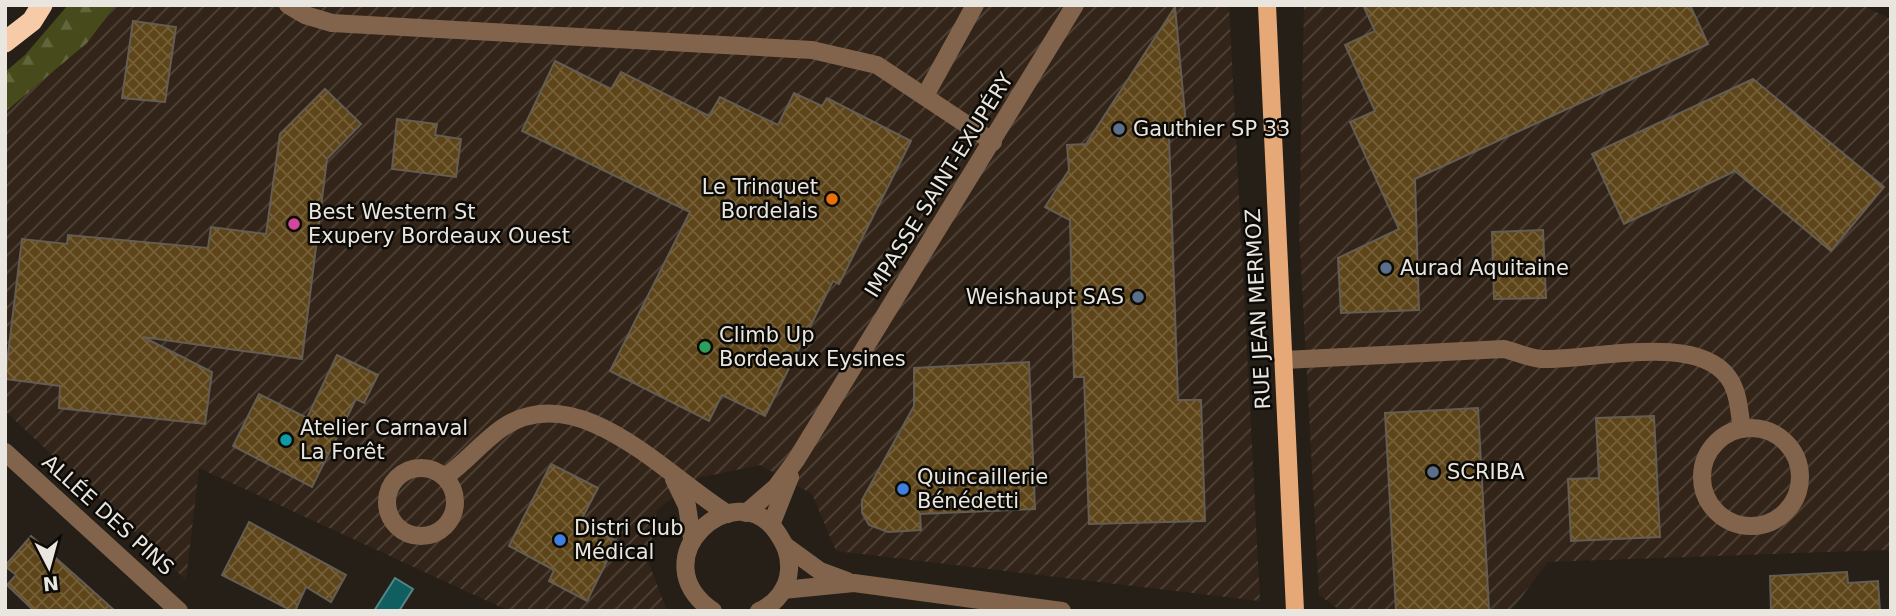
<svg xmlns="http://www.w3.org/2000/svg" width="1896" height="616" font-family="'DejaVu Sans',sans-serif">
<defs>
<pattern id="industrial-furrows" width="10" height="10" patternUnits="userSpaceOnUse" patternTransform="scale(1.75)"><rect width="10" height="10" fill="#322418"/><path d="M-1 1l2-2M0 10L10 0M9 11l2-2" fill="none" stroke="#504439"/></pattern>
<pattern id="forest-firs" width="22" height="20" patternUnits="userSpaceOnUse" patternTransform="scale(1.75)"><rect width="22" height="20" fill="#474a1a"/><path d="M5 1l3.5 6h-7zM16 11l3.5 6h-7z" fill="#62643b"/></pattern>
<pattern id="building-cross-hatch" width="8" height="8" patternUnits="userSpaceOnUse" patternTransform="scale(1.75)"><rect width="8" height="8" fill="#5e4519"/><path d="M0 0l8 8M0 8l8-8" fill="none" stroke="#75603a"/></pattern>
</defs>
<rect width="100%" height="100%" fill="#251f17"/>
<!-- industrial -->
<g fill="url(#industrial-furrows)">
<polygon points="116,5 1229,5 1260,601 836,551 812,494 760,465 698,478 657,510 648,561 667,611 509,611 199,468 186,580 5,411 5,112 87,43"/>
<polygon points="1304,5 1861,5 1891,19 1891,557 1887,550 1548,562 1511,611 1341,611 1319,595 1299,231"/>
</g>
<!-- forest -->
<polygon fill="url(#forest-firs)" points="68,5 116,5 87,43 5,112 5,72 25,55"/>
<!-- water -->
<polygon fill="#115e61" stroke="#528687" stroke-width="2" points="395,578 413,589 399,611 374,611"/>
<!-- building -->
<g fill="url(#building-cross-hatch)" stroke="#645d54" stroke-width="2">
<polygon points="1363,5 1690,5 1708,44 1415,179 1419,310 1341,313 1338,258 1399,229 1350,122 1375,111 1345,45 1375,31"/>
<polygon points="1175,7 1187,136 1169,137 1178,400 1201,400 1205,521 1089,524 1084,377 1074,377 1070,220 1045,207 1069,170 1067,145 1086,144"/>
<polygon points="133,21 176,27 165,102 122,98"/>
<polygon points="555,61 611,89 621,72 709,116 720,97 778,125 794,93 822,106 827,98 911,141 839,284 833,281 765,416 722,395 709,421 610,371 690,212 522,131"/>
<polygon points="1753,79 1884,187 1831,251 1735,171 1624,224 1592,154"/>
<polygon points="325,89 361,124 327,159 302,359 143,337 212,372 205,424 59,408 60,386 5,379 22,239 67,244 68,235 208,248 211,227 266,234 280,134"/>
<polygon points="397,119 437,124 435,135 461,139 456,177 392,169"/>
<polygon points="1543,230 1546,298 1494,299 1492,232"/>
<polygon points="337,355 378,375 364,403 356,399 312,487 233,446 259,394 307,418"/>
<polygon points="1029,362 1035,509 920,514 921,530 888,532 869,525 862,513 862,500 914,406 914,368"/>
<polygon points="1478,408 1489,610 1396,611 1385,413"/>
<polygon points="1654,416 1660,537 1571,541 1568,479 1599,478 1596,418"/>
<polygon points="551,464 598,488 580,522 617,541 587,601 549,581 554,570 509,546"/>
<polygon points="249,522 346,575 331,602 306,587 295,611 292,611 222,575"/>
<polygon points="31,536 85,584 115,611 34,611 7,585 16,575 5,566"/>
<polygon points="1847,572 1848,583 1878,581 1880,611 1771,611 1770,576"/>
</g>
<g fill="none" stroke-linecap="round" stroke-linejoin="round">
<!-- minor -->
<g stroke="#82644d" stroke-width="18">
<polyline points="288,5 305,15 332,23 812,50 877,65 993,142"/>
<polyline points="925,96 975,5"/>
<path d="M 1284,360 L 1504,349 C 1516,352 1529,358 1541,359 C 1591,361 1695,332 1728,377 C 1739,392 1739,412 1742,429"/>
<circle cx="1751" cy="477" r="49"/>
<polyline points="5,452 179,611"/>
<circle cx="421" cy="502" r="34"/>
<path d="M 445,477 C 466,462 482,442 502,428 C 579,376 667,477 728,514"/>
<polyline points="674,479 687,506 692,538"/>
<polyline points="746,513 776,487 796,460 1075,5"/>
<polyline points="771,525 790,477"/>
<polyline points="787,547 820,571 847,581"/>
<polyline points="783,590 854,583 1062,611"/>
<path d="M 713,611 C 638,559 735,473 776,531 C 785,544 790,554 789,570 C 788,588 776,604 759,611"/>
</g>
<!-- major -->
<polyline stroke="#e6a876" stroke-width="18" points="1267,5 1295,611"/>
<!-- highway -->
<polyline stroke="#f8cba8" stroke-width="21" points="5,42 32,21 42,5"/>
</g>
<!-- markers -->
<g fill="#5c6f8a" stroke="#0c0a06" stroke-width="2.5">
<circle cx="1119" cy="129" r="7"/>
<circle cx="1386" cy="268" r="7"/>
<circle cx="1138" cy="297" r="7"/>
<circle cx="1433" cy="472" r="7"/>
</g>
<circle fill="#e8710a" stroke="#0c0a06" stroke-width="2.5" cx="832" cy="199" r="7"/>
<circle fill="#d1479c" stroke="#0c0a06" stroke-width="2.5" cx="294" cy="224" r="7"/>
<circle fill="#2e9e5b" stroke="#0c0a06" stroke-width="2.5" cx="705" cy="347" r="7"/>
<circle fill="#0f9aa8" stroke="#0c0a06" stroke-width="2.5" cx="286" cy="440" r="7"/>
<g fill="#3f7fe0" stroke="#0c0a06" stroke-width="2.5">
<circle cx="903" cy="489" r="7"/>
<circle cx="560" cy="540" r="7"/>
</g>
<g text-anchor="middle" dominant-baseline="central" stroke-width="5" stroke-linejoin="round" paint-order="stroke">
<!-- poi labels -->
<g font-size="21" fill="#e9e5df" stroke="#0c0a06" text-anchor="start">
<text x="1133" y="129">Gauthier SP 33</text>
<text x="818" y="187" text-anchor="end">Le Trinquet<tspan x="818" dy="24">Bordelais</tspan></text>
<text x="308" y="212">Best Western St<tspan x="308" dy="24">Exupery Bordeaux Ouest</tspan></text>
<text x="1400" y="268">Aurad Aquitaine</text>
<text x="1124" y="297" text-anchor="end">Weishaupt SAS</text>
<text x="719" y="335">Climb Up<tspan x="719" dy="24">Bordeaux Eysines</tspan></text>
<text x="300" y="428">Atelier Carnaval<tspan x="300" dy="24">La Forêt</tspan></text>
<text x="1447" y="472">SCRIBA</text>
<text x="917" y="477">Quincaillerie<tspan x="917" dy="24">Bénédetti</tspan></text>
<text x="574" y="528">Distri Club<tspan x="574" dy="24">Médical</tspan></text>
</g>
<!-- street labels -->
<g font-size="21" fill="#e9e5df" stroke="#0c0a06">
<text transform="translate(939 185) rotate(-58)">IMPASSE SAINT-EXUPÉRY</text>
<text transform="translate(1258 309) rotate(-93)">RUE JEAN MERMOZ</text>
<text transform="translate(108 515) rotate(42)">ALLÉE DES PINS</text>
</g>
</g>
<!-- border -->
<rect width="1896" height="616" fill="none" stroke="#e9e5df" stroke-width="14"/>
<!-- north arrow -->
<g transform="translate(49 567) rotate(174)" stroke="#0c0a06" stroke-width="5" paint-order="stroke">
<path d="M0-5L12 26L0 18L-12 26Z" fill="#e9e5df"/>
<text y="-10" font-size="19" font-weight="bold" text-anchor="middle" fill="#e9e5df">N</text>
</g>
</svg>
